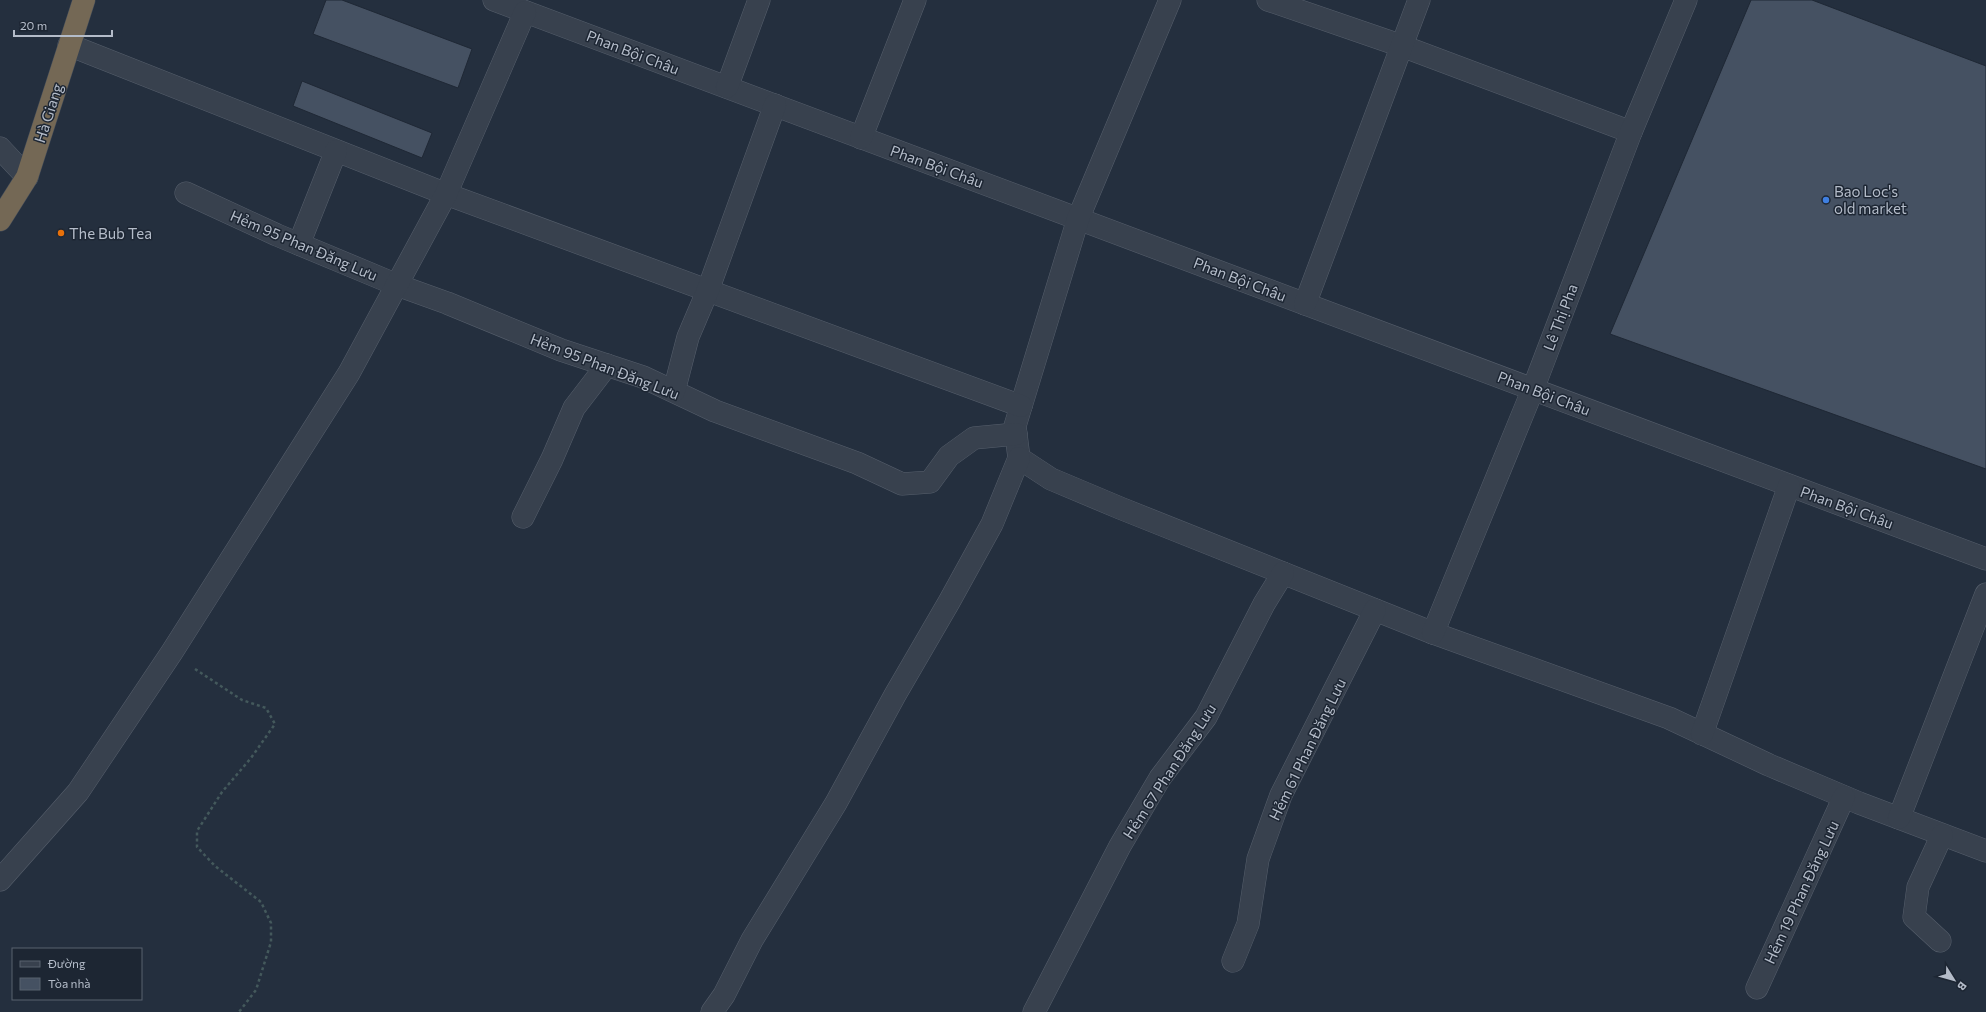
<svg xmlns="http://www.w3.org/2000/svg" width="1986" height="1012" font-family="Commissioner,sans-serif">
<rect width="100%" height="100%" fill="#242f3e"/>
<!-- building -->
<g fill="#455162" stroke="#1f2835">
<polygon points="326,0 342,0 472,49 458,88 313,34"/>
<polygon points="1751,0 1812,0 1986,66 1986,469 1610,334"/>
<polygon points="302,81 432,133 422,158 293,106"/>
</g>
<g fill="none" stroke-linecap="round" stroke-linejoin="round">
<!-- minor casing -->
<g stroke="#565f6c" stroke-width="23">
<g id="minor">
<polyline points="494,0 1986,559"/>
<polyline points="1170,0 1078,219 1015,426 1019,458 1051,479 1120,508 1433,633 1669,718 1769,765 1859,803 1986,851"/>
<polyline points="1268,0 1402,46 1631,132"/>
<polyline points="69,45 446,194 1021,406"/>
<polyline points="727,87 759,0"/>
<polyline points="861,138 915,0"/>
<polyline points="0,148 27,177"/>
<polyline points="186,193 277,235 397,285 447,303 561,350 643,377 715,411 857,463 902,484 930,482 949,456 974,438 1016,434"/>
<polyline points="299,244 336,151"/>
<polyline points="1305,304 1419,0"/>
<polyline points="674,391 688,337 708,290 775,105"/>
<polyline points="523,517 552,459 574,408 607,365"/>
<polyline points="1433,633 1533,389 1631,132 1686,0"/>
<polyline points="1702,734 1789,486"/>
<polyline points="1899,818 1986,594"/>
<polyline points="0,880 78,792 172,652 349,373 446,194 525,12"/>
<polyline points="1940,941 1914,917 1918,887 1942,835"/>
<polyline points="1233,961 1248,924 1258,859 1281,795 1375,610"/>
<polyline points="1757,988 1844,797"/>
<polyline points="712,1012 724,995 752,940 836,803 895,695 949,602 992,524 1019,458"/>
<polyline points="1034,1012 1120,846 1160,778 1206,717 1264,604 1283,573"/>
</g>
</g>
<!-- highway casing -->
<g stroke="#434c59" stroke-width="23">
<polyline id="highway" points="0,220 27,177 84,0"/>
</g>
<!-- path -->
<polyline stroke="#44595c" stroke-width="2.5" stroke-dasharray="3 3" stroke-linecap="butt" points="195,669 242,700 266,708 275,724 251,758 222,792 197,831 197,847 215,866 261,902 271,923 271,942 256,990 239,1012"/>
<!-- minor -->
<use href="#minor" stroke="#38414e" stroke-width="22"/>
<!-- highway -->
<use href="#highway" stroke="#746855" stroke-width="22"/>
</g>
<!-- markers -->
<circle fill="#3f7fe0" stroke="#1d2633" stroke-width="1.5" cx="1826" cy="200" r="4"/>
<circle fill="#e8710a" stroke="#1d2633" stroke-width="1.5" cx="61" cy="233" r="4"/>
<g text-anchor="middle" dominant-baseline="central" stroke-width="3" stroke-linejoin="round" paint-order="stroke">
<!-- street labels -->
<g font-size="15" fill="#b4bcc9" stroke="#1d2633">
<text transform="translate(633 52) rotate(21)">Phan Bội Châu</text>
<text transform="translate(48 113) rotate(-72)">Hà Giang</text>
<text transform="translate(937 166) rotate(20)">Phan Bội Châu</text>
<text transform="translate(304 245) rotate(23)">Hẻm 95 Phan Đăng Lưu</text>
<text transform="translate(1240 279) rotate(21)">Phan Bội Châu</text>
<text transform="translate(1560 317) rotate(-69)">Lê Thị Pha</text>
<text transform="translate(605 366) rotate(21)">Hẻm 95 Phan Đăng Lưu</text>
<text transform="translate(1544 393) rotate(21)">Phan Bội Châu</text>
<text transform="translate(1847 507) rotate(20)">Phan Bội Châu</text>
<text transform="translate(1307 749) rotate(-64)">Hẻm 61 Phan Đăng Lưu</text>
<text transform="translate(1169 771) rotate(-57)">Hẻm 67 Phan Đăng Lưu</text>
<text transform="translate(1801 892) rotate(-65)">Hẻm 19 Phan Đăng Lưu</text>
</g>
<!-- poi labels -->
<g font-size="15" fill="#b4bcc9" stroke="#1d2633" text-anchor="start">
<text x="1834" y="191">Bao Loc's<tspan x="1834" dy="17">old market</tspan></text>
<text x="69" y="233">The Bub Tea</text>
</g>
</g>
<!-- legend -->
<rect x="12" y="948" width="130" height="52" fill="#1d2633" stroke="#59626f"/>
<rect x="20" y="961" width="20" height="6" fill="#38414e" stroke="#59626f"/>
<text x="48" y="968" font-size="12" fill="#b4bcc9">Đường</text>
<rect x="20" y="978" width="20" height="12" fill="#455162" stroke="#59626f"/>
<text x="48" y="988" font-size="12" fill="#b4bcc9">Tòa nhà</text>
<!-- north arrow -->
<g transform="translate(1954 980) rotate(127)" stroke="#1d2633" stroke-width="3" paint-order="stroke">
<path d="M0-3L7 15L0 10L-7 15Z" fill="#b4bcc9"/>
<text y="-6" font-size="11" font-weight="bold" text-anchor="middle" fill="#b4bcc9">B</text>
</g>
<!-- scale -->
<path d="M14 30v6h98v-6" fill="none" stroke="#b4bcc9" stroke-width="2"/>
<text x="20" y="30" font-size="12" fill="#b4bcc9" stroke="#1d2633" stroke-width="3" paint-order="stroke">20 m</text>
</svg>
